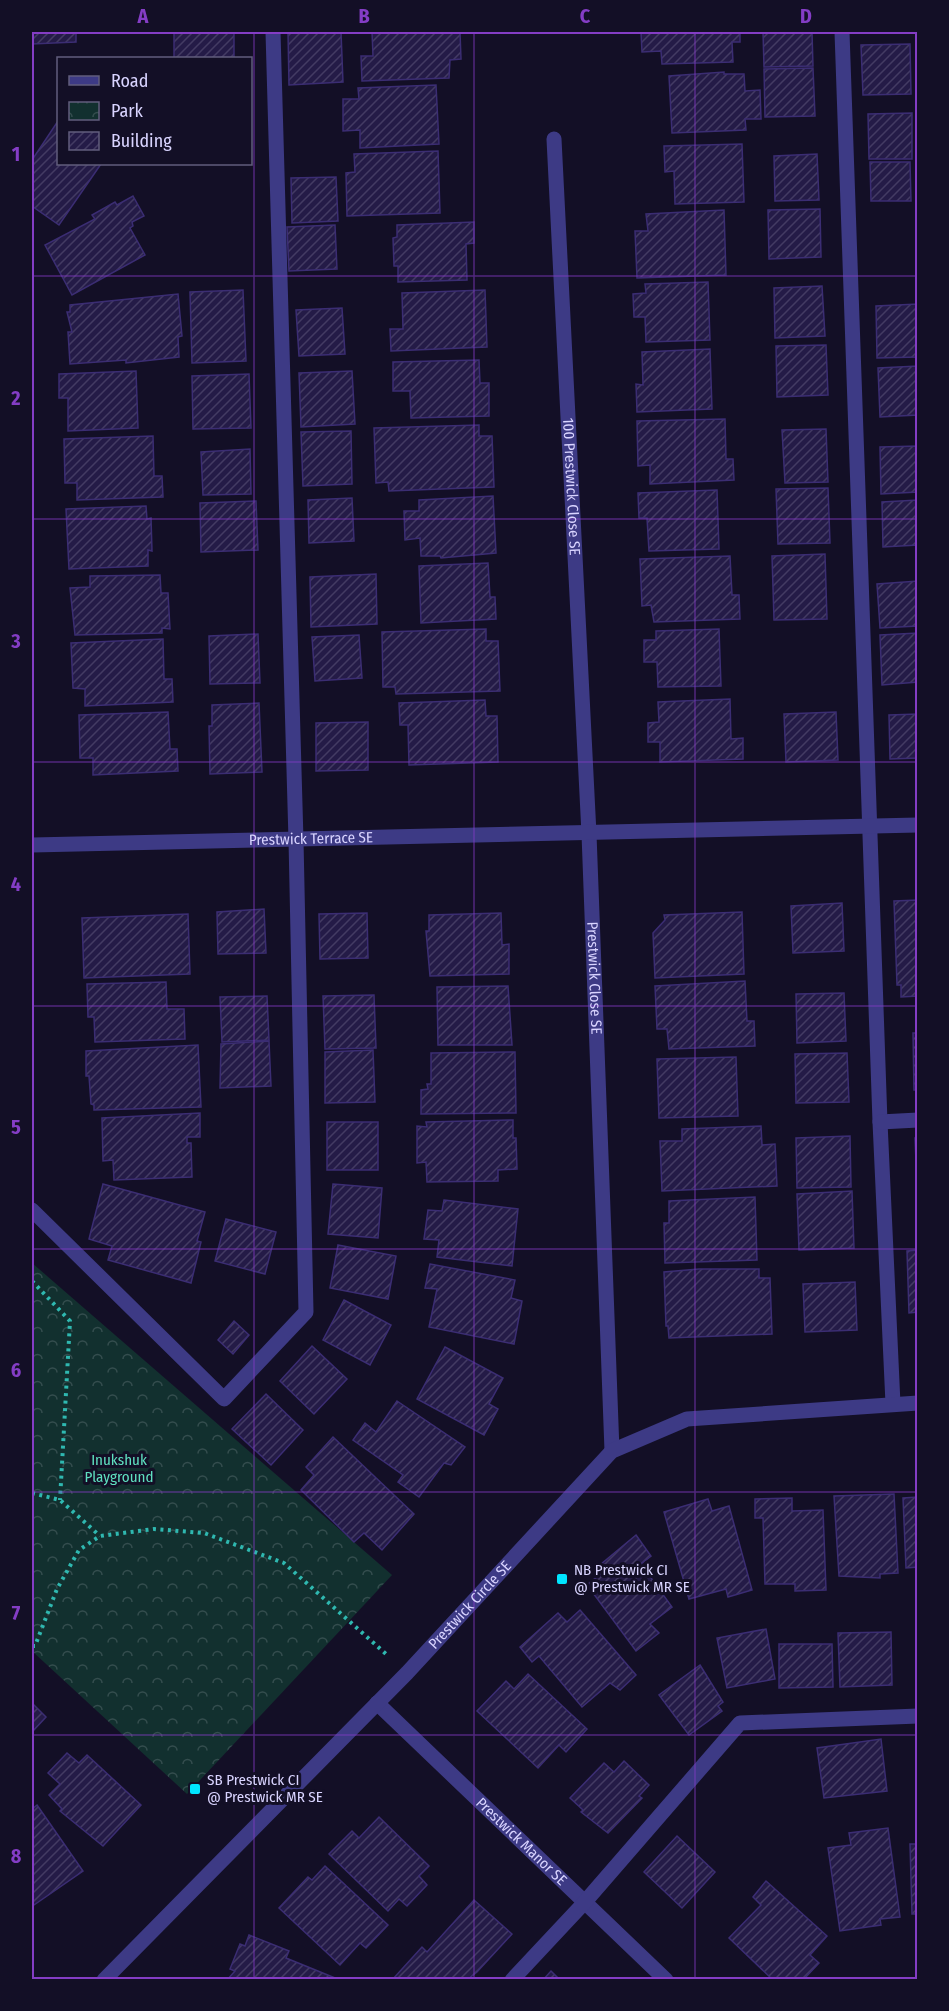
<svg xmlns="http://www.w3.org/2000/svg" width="949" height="2011" font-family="'Fira Sans Condensed',sans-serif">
<defs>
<pattern id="park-crowns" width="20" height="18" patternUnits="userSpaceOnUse" patternTransform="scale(1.5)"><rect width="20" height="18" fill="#12302f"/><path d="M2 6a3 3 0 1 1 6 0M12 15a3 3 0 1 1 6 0" fill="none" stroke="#344d4e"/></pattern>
<pattern id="building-hatch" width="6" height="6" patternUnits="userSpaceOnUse" patternTransform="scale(1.5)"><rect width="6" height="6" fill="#241b47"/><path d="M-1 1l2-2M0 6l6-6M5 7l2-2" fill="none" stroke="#433b63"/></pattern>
</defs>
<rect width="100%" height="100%" fill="#130f26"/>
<!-- park -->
<polygon fill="url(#park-crowns)" points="32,1263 392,1575 187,1794 32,1651"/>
<!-- building -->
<g fill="url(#building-hatch)" stroke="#3b2d73" stroke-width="1.5">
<polygon points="32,32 76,32 76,42 32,44"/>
<rect x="174" y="32" width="60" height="26"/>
<polygon points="288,32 341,32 343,82 289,85"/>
<polygon points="372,32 460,32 461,59 450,60 449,78 362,81 361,56 373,56"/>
<polygon points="641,32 740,32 740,42 732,42 733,62 662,64 661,51 642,52"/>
<polygon points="763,32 812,32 813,66 764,67"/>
<polygon points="910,44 911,94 863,95 861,45"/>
<polygon points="813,68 815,116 765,117 764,69"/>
<polygon points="724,72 724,74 744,74 745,91 760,90 761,119 745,119 746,130 672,133 669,76"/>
<polygon points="436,85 439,144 360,148 360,130 343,131 343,99 359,99 358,88"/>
<polygon points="912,113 912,159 869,159 868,114"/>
<polygon points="58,121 58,164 101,164 59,225 32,206 32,160"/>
<polygon points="742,144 744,202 675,204 674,171 665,172 664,146"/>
<polygon points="438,151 440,213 347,216 346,173 355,172 354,154"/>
<polygon points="817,154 819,200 775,201 774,156"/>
<polygon points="870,162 910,162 911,201 871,201"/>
<polygon points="336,177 338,221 292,223 291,178"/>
<polygon points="133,196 144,216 132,222 133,226 130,228 145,255 72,295 45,245 95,219 92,215 115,202 117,205"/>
<polygon points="820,209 821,257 769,259 768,210"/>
<polygon points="724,210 726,275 637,278 635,231 648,231 646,214"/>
<polygon points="474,222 474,243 466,244 467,280 398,282 398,266 394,266 393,238 397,237 397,225"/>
<polygon points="335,225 337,269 289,271 287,227"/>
<polygon points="708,282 710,340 646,342 645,317 634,317 633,294 646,293 645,284"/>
<polygon points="822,286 825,336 775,338 774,288"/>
<polygon points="243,290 246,361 192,363 190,292"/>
<polygon points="485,290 487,347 391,351 390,329 403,329 402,293"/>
<polygon points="178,294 182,336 178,337 179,357 126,363 126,360 70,364 68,332 72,332 67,312 70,312 70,305"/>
<polygon points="918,304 918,357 877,358 876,306"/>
<polygon points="342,308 345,354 299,356 296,310"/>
<polygon points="826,345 828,395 777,397 776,346"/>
<polygon points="710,349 712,409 637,412 636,384 643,385 642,352"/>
<polygon points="479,360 480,383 489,383 489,416 411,418 410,391 393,391 393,362"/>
<polygon points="918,366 918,415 880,417 878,368"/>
<polygon points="136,371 138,428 68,431 68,398 59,398 59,374"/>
<polygon points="352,371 355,424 301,427 299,373"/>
<polygon points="249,374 251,428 193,429 192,376"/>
<polygon points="725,419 726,459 733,459 734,480 650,484 650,465 638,466 637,421"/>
<polygon points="479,425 479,436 492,436 494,487 389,491 388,482 376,483 374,428"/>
<polygon points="826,429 828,482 785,483 782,430"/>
<polygon points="351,431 352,484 303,486 301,432"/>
<polygon points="153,436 154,476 162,476 163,497 77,500 77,483 65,483 64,439"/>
<polygon points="918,446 918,492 881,494 880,447"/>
<polygon points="250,449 251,494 203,495 201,452"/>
<polygon points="828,488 830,543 778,544 776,489"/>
<polygon points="717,490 719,549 649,551 647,518 639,518 638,493"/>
<polygon points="493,496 496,553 441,558 440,556 421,556 420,538 405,540 404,511 419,511 419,500"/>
<polygon points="352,498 354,541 309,543 308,500"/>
<polygon points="918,500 918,545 883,547 882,502"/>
<polygon points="256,501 258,550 201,552 200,503"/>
<polygon points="146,506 147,519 151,518 152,551 148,550 148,566 69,569 66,509"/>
<polygon points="825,554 827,619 774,620 772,556"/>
<polygon points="730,556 732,595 739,595 740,619 654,622 651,605 642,606 640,559"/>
<polygon points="488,563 490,597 495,597 496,619 421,623 419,566"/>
<polygon points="376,574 377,624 311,627 310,577"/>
<polygon points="160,575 161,593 168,593 170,629 162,628 162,633 75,635 70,588 90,587 90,576"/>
<polygon points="918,581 918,626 880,628 877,584"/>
<polygon points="486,629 486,641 498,641 500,691 396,694 395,687 383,687 382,632"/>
<polygon points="719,629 721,686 658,687 657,662 644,662 644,640 656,640 656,631"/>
<polygon points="918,633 918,682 882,685 880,635"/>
<polygon points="258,634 260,683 210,684 209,636"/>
<polygon points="359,635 362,678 315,681 312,637"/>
<polygon points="163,639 164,679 172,679 173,702 85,706 85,689 73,688 71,643"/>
<polygon points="730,699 731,739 743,738 743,759 660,762 660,742 648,742 648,723 659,722 658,702"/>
<polygon points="485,700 486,716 497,716 498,762 409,765 408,725 400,725 399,703"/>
<polygon points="259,703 262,772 210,774 209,726 212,726 212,705"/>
<polygon points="168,712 170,749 177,749 178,771 93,775 93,758 80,758 79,715"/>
<polygon points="836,712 838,760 786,762 784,714"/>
<polygon points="918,714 918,758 890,759 889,715"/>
<polygon points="368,722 368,770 316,771 316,723"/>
<polygon points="918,900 918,996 901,997 901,985 897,985 894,901"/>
<polygon points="842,903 844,951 793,953 791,906"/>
<polygon points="264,909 266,953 218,954 217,912"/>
<polygon points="742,912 744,974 655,978 653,933 665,920 664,915"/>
<polygon points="367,913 368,958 320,959 319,914"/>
<polygon points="501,913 502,945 509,944 509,974 430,976 426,931 429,931 429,915"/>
<polygon points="188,914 190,974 84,978 82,918"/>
<polygon points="745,981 747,1021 754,1021 755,1046 669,1049 667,1029 657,1029 655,986"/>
<polygon points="166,982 167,1009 184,1009 185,1039 95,1042 94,1017 88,1017 87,984"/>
<polygon points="508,986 512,1045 438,1045 437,987"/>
<polygon points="844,993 846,1041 797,1043 796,994"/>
<polygon points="374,995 376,1048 325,1049 323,996"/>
<polygon points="267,996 269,1040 222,1042 220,997"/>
<polygon points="913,1033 918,1033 918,1090 914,1090"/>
<polygon points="269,1041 271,1086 220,1088 221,1044"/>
<polygon points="198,1045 201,1107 94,1110 94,1105 91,1104 89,1076 86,1076 86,1051"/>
<polygon points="373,1050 375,1102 325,1103 325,1052"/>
<polygon points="515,1052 516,1113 421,1114 421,1090 428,1089 427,1084 431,1084 431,1053"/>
<polygon points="847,1053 849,1102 796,1103 795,1054"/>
<polygon points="736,1057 738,1116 659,1118 657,1059"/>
<polygon points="200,1113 200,1137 187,1137 187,1143 191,1143 192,1177 114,1180 113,1160 103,1161 102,1118"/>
<polygon points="513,1120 513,1138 516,1138 517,1169 498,1170 498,1181 427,1182 426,1162 417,1163 417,1126 427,1127 426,1122"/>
<rect x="327" y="1122" width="51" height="48"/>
<polygon points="761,1126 762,1145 775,1144 777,1186 662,1191 660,1141 682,1141 682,1129"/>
<polygon points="850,1136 851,1187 797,1188 796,1138"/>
<polygon points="915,1138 918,1138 917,1186"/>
<polygon points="103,1184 205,1212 197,1241 201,1242 191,1283 108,1260 112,1246 89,1239"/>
<polygon points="333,1184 382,1188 378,1238 328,1234"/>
<polygon points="852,1191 854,1248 799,1250 797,1194"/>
<polygon points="755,1197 757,1260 665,1263 664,1223 669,1223 669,1201"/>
<polygon points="444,1200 518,1209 512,1266 437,1257 439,1240 424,1239 428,1210 442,1211"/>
<polygon points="226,1219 276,1232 265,1274 215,1261"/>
<polygon points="338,1245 396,1256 388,1299 330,1288"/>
<polygon points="918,1250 918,1312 909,1313 907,1251"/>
<polygon points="430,1264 515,1280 511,1298 522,1301 514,1344 429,1327 437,1289 425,1288"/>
<polygon points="699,1269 759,1269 759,1278 770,1278 772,1334 669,1338 668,1326 666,1326 664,1272"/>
<polygon points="855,1282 857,1330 805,1332 803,1284"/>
<polygon points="344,1300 391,1325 370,1365 323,1340"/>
<polygon points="234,1321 249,1335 233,1354 218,1340"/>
<polygon points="312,1346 347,1379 314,1414 280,1381"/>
<polygon points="445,1347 503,1378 489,1404 498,1409 484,1435 417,1399"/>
<polygon points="266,1394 303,1430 271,1465 232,1429"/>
<polygon points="397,1401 465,1447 451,1465 444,1463 419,1497 398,1482 403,1475 353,1440 365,1423 376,1432"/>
<polygon points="333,1437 414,1514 382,1550 364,1533 354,1542 301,1490 314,1475 306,1467"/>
<polygon points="894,1494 898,1573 880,1574 880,1578 839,1576 834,1496"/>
<polygon points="918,1497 918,1567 906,1568 903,1498"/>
<polygon points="792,1498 792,1511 823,1510 826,1590 795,1591 795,1584 765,1584 763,1518 755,1518 755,1499"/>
<polygon points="708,1499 712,1511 729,1506 752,1590 728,1597 726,1589 689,1599 664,1512"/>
<polygon points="636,1535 651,1556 641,1564 672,1607 650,1624 659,1633 636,1651 587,1585 604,1571 600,1565"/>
<polygon points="580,1610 636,1675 620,1690 610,1683 582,1707 539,1656 532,1662 520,1647 558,1613 567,1622"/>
<polygon points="766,1629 775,1679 727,1688 717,1638"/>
<polygon points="891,1632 892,1685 840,1687 838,1633"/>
<polygon points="779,1644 832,1644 833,1687 779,1688"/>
<polygon points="700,1665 723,1702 718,1706 722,1711 689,1735 659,1695"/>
<polygon points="528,1674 587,1729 566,1752 559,1745 538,1768 477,1711 506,1681 514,1689"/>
<polygon points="32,1703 46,1717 32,1732"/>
<polygon points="881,1739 887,1791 824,1798 817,1748"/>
<polygon points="67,1753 79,1763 87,1755 141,1805 103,1846 60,1811 62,1809 49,1795 60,1784 48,1773"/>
<polygon points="624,1761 649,1785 639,1796 642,1798 608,1833 581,1812 583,1810 570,1798 604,1763 614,1772"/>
<polygon points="37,1805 83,1871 34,1905 32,1901 32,1809"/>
<polygon points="379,1817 429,1866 419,1876 427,1885 407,1906 399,1899 388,1911 329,1854 352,1831 359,1838"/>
<polygon points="888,1828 900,1917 880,1919 881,1925 840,1931 828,1848 851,1845 849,1833"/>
<polygon points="677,1836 715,1872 682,1908 644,1872"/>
<polygon points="910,1844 918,1844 918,1914 912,1914"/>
<polygon points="325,1866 388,1925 366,1948 360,1943 340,1965 279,1908 308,1877 312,1880"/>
<polygon points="766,1881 827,1936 810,1955 819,1963 803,1980 773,1980 729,1938 761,1905 753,1897"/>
<polygon points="474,1900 512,1934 477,1972 467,1980 392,1980 422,1947 427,1952"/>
<polygon points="249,1935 289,1951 286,1958 340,1980 227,1980 235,1971 230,1969 240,1944 245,1946"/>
<polygon points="551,1971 560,1980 543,1980"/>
</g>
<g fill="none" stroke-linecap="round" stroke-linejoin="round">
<!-- path -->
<g stroke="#2fb8b0" stroke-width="4" stroke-dasharray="3 4.5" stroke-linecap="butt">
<polyline points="32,1281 70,1321 60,1500"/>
<polyline points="32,1493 60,1500 100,1536"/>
<polyline points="32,1646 35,1646 57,1589 79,1550 100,1536 154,1529 204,1533 284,1563 386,1654"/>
</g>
<!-- minor -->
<g stroke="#3d3a85" stroke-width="15">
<polyline points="842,32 880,1122 893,1404"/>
<path id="s1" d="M 554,139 L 589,834 L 612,1451"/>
<path id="s2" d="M 32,845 L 918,825"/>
<polyline points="880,1122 918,1120"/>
<polyline points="32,1210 224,1399 306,1312 296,840 273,32"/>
<path id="s3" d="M 377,1703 L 666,1980"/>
<path id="s4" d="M 104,1980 L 407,1673 L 612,1451 L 687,1419 L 918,1403"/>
<polyline points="512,1980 584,1903 740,1723 918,1716"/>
</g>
</g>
<!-- grid -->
<path fill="none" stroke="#843dc5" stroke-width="1.5" stroke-opacity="0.55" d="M 254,32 L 254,1980M 474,32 L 474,1980M 695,32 L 695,1980M 32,276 L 918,276M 32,519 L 918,519M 32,762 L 918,762M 32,1006 L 918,1006M 32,1249 L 918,1249M 32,1492 L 918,1492M 32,1735 L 918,1735"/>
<!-- markers -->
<g fill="#00e5ff" stroke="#130f26" stroke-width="2">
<rect x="556" y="1573" width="12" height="12" rx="3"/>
<rect x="189" y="1783" width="12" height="12" rx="3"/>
</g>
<g text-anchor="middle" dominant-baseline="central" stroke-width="6" stroke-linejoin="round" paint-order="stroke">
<!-- street labels -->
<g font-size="15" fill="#d9d4ff" stroke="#130f26">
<text stroke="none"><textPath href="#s1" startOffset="348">100 Prestwick Close SE</textPath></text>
<text stroke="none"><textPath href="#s2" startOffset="279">Prestwick Terrace SE</textPath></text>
<text stroke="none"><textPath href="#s1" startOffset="840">Prestwick Close SE</textPath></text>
<text stroke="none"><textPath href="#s4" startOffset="524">Prestwick Circle SE</textPath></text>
<text stroke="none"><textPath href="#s3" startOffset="200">Prestwick Manor SE</textPath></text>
</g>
<!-- park labels -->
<g font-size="15" fill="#5fe0c0" stroke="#130f26">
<text x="119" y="1460">Inukshuk<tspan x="119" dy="17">Playground</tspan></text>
</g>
<!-- poi labels -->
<g font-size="15" fill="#d9d4ff" stroke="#130f26" text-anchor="start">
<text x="574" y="1570">NB Prestwick CI<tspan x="574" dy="17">@ Prestwick MR SE</tspan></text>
<text x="207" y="1780">SB Prestwick CI<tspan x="207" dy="17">@ Prestwick MR SE</tspan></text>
</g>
</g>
<!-- border -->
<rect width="949" height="2011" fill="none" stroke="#130f26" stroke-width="66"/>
<!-- legend -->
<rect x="57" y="57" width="195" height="108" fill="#130f26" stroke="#625e7d" stroke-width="1.5"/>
<rect x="69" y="76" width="30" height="9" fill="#3d3a85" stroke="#625e7d" stroke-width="1.5"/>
<text x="111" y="87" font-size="18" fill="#d9d4ff">Road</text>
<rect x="69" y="102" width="30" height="18" fill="url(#park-crowns)" stroke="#625e7d" stroke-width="1.5"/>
<text x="111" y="117" font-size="18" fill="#d9d4ff">Park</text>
<rect x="69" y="132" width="30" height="18" fill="url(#building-hatch)" stroke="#625e7d" stroke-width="1.5"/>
<text x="111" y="147" font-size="18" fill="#d9d4ff">Building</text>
<rect x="33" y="33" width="883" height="1945" fill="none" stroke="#843dc5" stroke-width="2"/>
<g font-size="20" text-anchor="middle" font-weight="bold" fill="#843dc5">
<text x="143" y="23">A</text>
<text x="364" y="23">B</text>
<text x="585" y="23">C</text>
<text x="806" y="23">D</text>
<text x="16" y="161">1</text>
<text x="16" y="405">2</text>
<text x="16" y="648">3</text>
<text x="16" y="891">4</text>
<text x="16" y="1134">5</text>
<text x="16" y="1377">6</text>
<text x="16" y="1620">7</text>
<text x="16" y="1863">8</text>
</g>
</svg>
